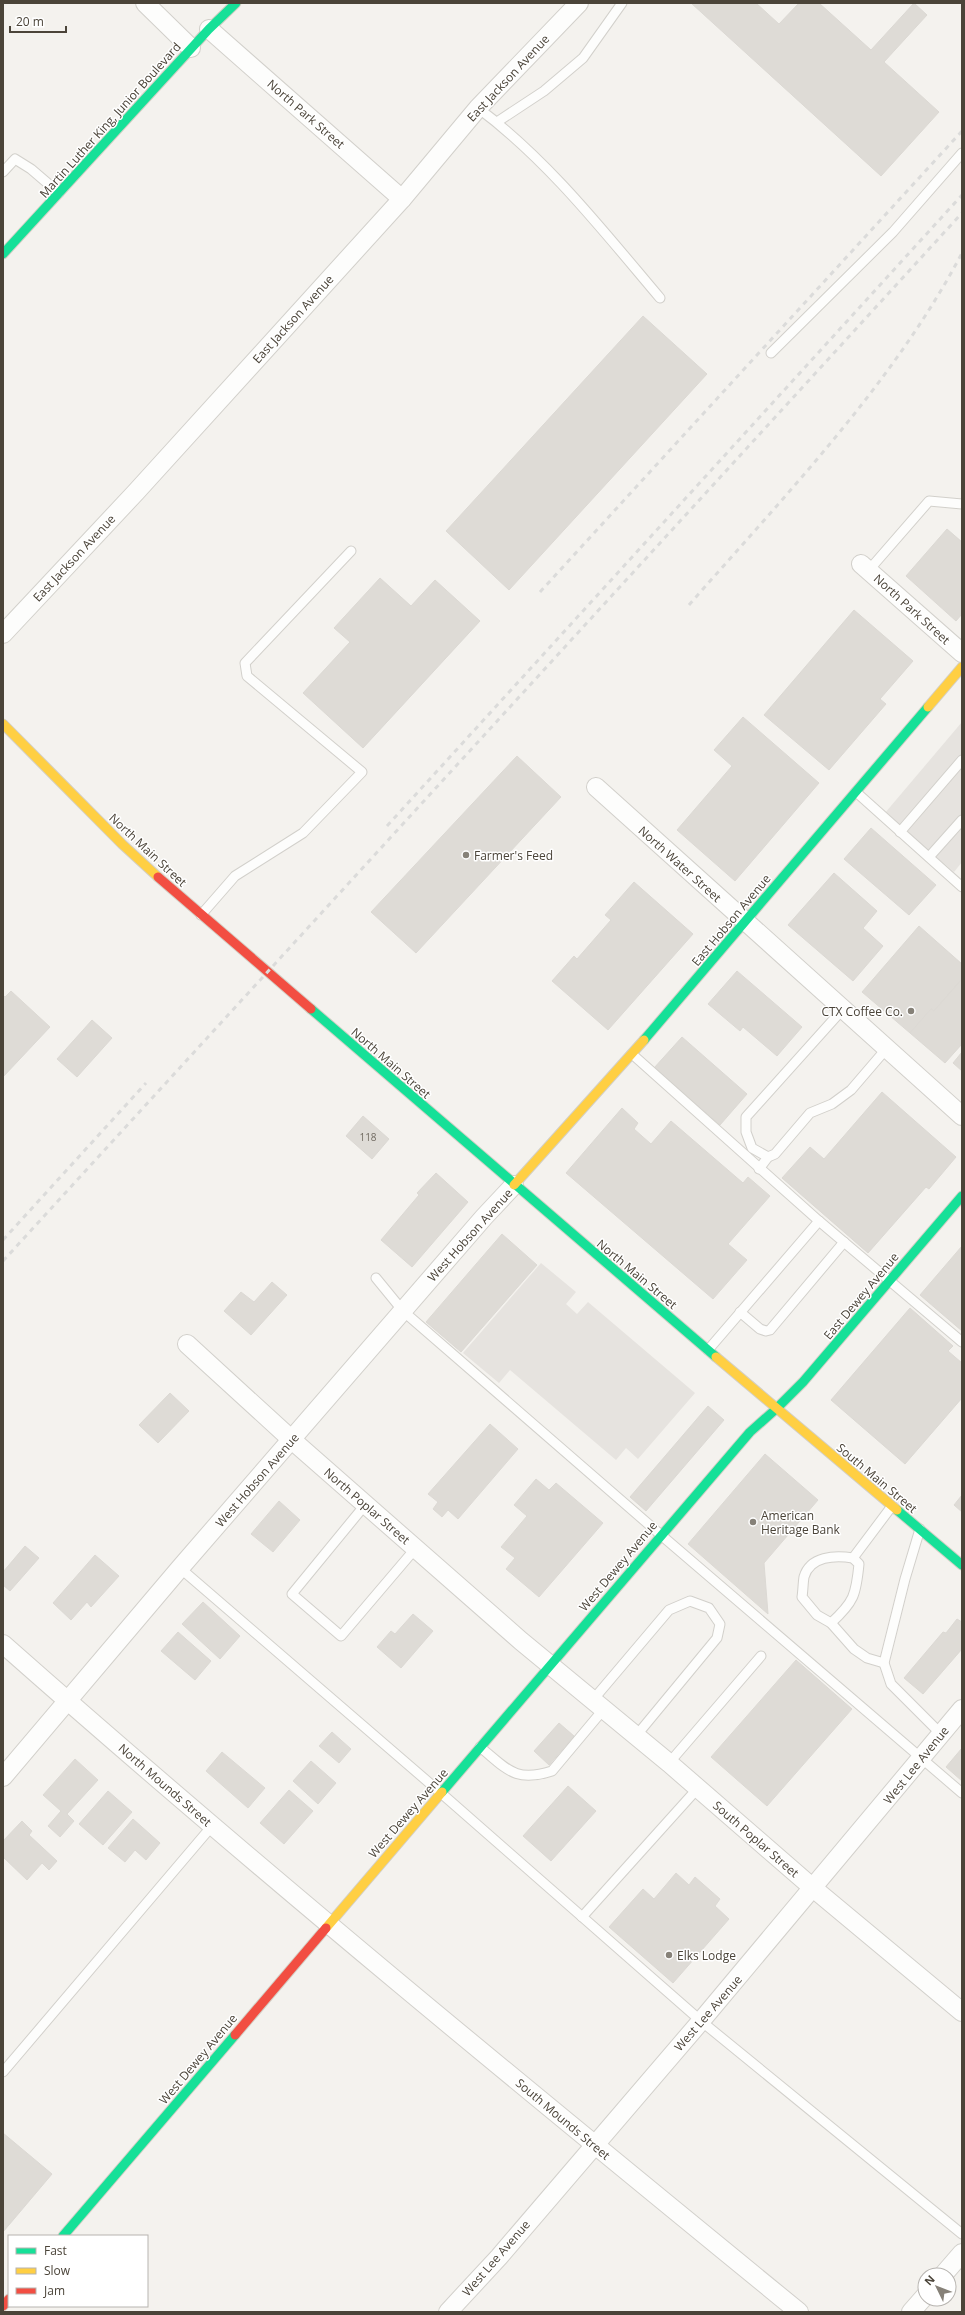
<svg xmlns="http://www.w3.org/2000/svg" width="965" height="2315" font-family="'Open Sans',sans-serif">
<rect width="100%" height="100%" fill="#f4f2ee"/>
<!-- parking -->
<g fill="#e6e3df">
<polygon points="962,722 962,862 954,872 885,813"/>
<polygon points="541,1263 576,1292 566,1304 577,1314 588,1302 695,1393 638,1459 626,1448 616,1460 510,1370 499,1383 463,1353"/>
</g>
<!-- building -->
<g fill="#dedbd6" stroke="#dcd9d4">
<polygon points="691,3 756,3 779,24 799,3 819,3 871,50 914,3 927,15 884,62 939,112 881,176"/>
<polygon points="643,316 707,374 509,590 446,531"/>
<polygon points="947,529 962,542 962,614 956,621 906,576"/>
<polygon points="380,578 411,606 435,580 480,621 363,748 303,693 350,642 334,628"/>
<polygon points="854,610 913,661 880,699 886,704 829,770 764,715"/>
<polygon points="743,717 819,783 735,881 677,830 732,766 714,750"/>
<polygon points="517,756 561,797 416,953 371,912"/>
<polygon points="871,828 936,885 909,915 844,859"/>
<polygon points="834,873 877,911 863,928 883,946 853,981 788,925"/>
<polygon points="634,882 693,934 608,1030 552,981 574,956 577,959 611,920 605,915"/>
<polygon points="919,926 962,964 962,979 934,1011 931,1009 910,1033 862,992"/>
<polygon points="737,971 802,1027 777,1056 743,1027 740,1031 708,1004"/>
<polygon points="962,979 962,1044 945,1063 910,1033 931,1009 934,1011"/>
<polygon points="11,991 50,1027 3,1077 3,995 5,997"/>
<polygon points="92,1020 112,1038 77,1077 57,1059"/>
<polygon points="682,1037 747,1094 720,1125 654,1068"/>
<polygon points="962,1052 962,1071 953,1063"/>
<polygon points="882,1092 956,1157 929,1189 926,1187 868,1253 782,1178 810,1147 824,1159"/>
<polygon points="622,1108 638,1123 634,1129 651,1144 671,1121 743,1183 748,1177 770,1196 728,1244 747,1260 713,1299 566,1173"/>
<polygon points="363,1116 389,1139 372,1159 346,1136"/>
<polygon points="436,1173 468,1202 412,1267 381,1240 419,1195 417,1193"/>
<polygon points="502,1234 537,1265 461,1352 426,1322"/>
<polygon points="962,1246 962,1331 920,1295"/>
<polygon points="272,1282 287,1295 251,1335 224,1311 241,1292 254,1302"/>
<polygon points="910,1308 953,1346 948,1351 962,1363 962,1398 905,1464 831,1400"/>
<polygon points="170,1393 189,1411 158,1443 139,1425"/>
<polygon points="708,1406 724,1420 646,1511 630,1497"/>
<polygon points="490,1424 518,1449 458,1519 448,1510 442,1517 433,1509 438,1502 428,1494"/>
<polygon points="765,1454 818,1500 764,1563 768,1614 688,1544"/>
<polygon points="536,1479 549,1490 556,1483 603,1523 539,1597 506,1569 515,1558 501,1547 527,1516 514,1505"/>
<polygon points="962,1495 962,1512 954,1505"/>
<polygon points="279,1501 300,1520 273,1552 251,1534"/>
<polygon points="25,1546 39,1558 10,1591 3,1585 3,1572"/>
<polygon points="95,1555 119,1576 91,1607 87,1602 71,1620 53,1603"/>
<polygon points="203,1602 240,1636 220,1659 182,1624"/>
<polygon points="413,1614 433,1631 401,1668 377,1647 391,1631 395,1634"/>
<polygon points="957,1619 962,1622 962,1649 923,1694 904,1678 943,1632 946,1633"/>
<polygon points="178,1632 211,1661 195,1680 161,1651"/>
<polygon points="796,1660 852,1709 767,1806 711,1757"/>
<polygon points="559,1723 574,1736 549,1765 534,1751"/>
<polygon points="332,1732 351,1749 339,1763 319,1746"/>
<polygon points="962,1748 962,1781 946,1767"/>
<polygon points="222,1752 265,1788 248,1808 206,1771"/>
<polygon points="75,1759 98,1780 67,1814 74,1821 60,1837 48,1826 61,1811 43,1795"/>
<polygon points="311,1761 336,1783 318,1804 293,1781"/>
<polygon points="568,1786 596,1811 551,1861 523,1836"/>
<polygon points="289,1790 313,1811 284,1844 260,1823"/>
<polygon points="108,1791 132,1812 103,1845 79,1824"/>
<polygon points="133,1819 160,1843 146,1860 135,1850 125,1862 108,1848"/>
<polygon points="22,1821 32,1831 29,1835 57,1861 49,1870 42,1863 27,1880 3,1857 3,1841"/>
<polygon points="676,1873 689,1885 695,1877 720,1899 715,1906 729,1919 673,1983 609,1927 643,1889 654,1899"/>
<polygon points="3,2133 52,2174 3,2232"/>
</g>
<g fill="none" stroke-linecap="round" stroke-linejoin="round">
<!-- lane casing -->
<g stroke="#d2d0cb" stroke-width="11">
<g id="lane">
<path d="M 478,108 C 548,160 604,232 660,298"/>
<polyline points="497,122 544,91 583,58 622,3"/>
<polyline points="3,172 15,159 31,169 59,193"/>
<polyline points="771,353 893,232 962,153"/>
<polyline points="869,570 929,501 962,504"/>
<polyline points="856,792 962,887"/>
<polyline points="900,832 962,760"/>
<polyline points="929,857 962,820"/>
<polyline points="201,915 235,876 303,833 362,772 247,676 245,663 351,551"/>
<polyline points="632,1054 819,1221 962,1342"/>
<polyline points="768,1157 752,1148 746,1132 746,1117 843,1009"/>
<polyline points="759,1169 768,1157 775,1154 810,1113 832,1104 851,1090 887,1048"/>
<polyline points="376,1278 403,1311 661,1535 962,1793"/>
<polyline points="740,1312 760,1329 766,1331 770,1330 844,1242"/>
<polyline points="708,1350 819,1221"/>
<polyline points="365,1505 292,1594 341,1636 415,1549"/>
<polyline points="920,1529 905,1579 884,1663 891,1684 941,1734"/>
<polyline points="180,1568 441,1793 701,2021 962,2234"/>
<path d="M 831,1623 C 854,1602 856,1595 859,1564 L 853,1558"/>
<path d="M 884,1663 L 867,1658 L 854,1649 L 831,1623 L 817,1615 L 802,1597 C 803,1591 803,1583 804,1577 C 810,1556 835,1555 853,1558 L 892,1506"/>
<polyline points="592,1701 669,1610 690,1601 709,1608 720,1624 717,1638 636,1736"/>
<path d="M 480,1747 C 507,1769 515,1783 552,1771 L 603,1710"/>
<polyline points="669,1763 761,1656"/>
<polyline points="582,1917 698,1788"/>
<polyline points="3,2072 212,1826"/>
</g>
</g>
<!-- street casing -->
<g stroke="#d2d0cb" stroke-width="20">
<g id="street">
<polyline points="145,3 191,48"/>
<polyline points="209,29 402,199"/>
<polyline points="861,564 962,653"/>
<polyline points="3,634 136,492 402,199 478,108 579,3"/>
<polyline points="596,787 962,1116"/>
<polyline points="187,1344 292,1440 521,1641 669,1763 813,1888 962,2012"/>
<path d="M 3,1644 C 263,1874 531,2093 799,2312"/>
<polyline points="3,1777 180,1568 484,1217 514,1185"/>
<polyline points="943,2275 962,2253"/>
<polyline points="448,2312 499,2257 701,2021 962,1709"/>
<polyline points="911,2312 925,2296"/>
</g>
</g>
<!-- fast casing -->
<g stroke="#d3cfc5" stroke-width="11">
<g id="fast">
<polyline points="3,254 209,29 236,3"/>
<polyline points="311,1009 716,1357"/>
<polyline points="644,1040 928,707"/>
<polyline points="776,1409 803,1382 962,1196"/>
<polyline points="897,1510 962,1565"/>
<polyline points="442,1792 750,1432 776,1409"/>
<polyline points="63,2236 235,2035"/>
</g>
</g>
<!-- slow casing -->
<g stroke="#d3cfc5" stroke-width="11">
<g id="slow">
<polyline points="928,707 962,667"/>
<polyline points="3,724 122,844 158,877"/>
<polyline points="514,1185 644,1040"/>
<polyline points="716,1357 897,1510"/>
<polyline points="326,1928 442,1792"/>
</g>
</g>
<!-- jam casing -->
<g stroke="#d3cfc5" stroke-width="11">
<g id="jam">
<polyline points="158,877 311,1009"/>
<polyline points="235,2035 326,1928"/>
<polyline points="3,2306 9,2299"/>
</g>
</g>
<!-- lane -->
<use href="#lane" stroke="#fdfdfc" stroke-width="9"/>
<!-- street -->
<use href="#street" stroke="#fdfdfc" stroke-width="18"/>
<!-- fast -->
<use href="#fast" stroke="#16e098" stroke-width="9"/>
<!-- slow -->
<use href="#slow" stroke="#ffcf43" stroke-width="9"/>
<!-- jam -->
<use href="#jam" stroke="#f24e42" stroke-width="9"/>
<!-- rail -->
<g stroke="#dbdbda" stroke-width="3" stroke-dasharray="5 5" stroke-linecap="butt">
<polyline points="540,592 962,131"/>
<path d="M 689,605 C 786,494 893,384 962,253"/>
<polyline points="387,826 962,195"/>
<polyline points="3,1240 146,1083"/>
<polyline points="3,1261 962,213"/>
</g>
</g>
<!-- markers -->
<g fill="#868178" stroke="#fff" stroke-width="1.5">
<circle cx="466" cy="855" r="4"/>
<circle cx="911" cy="1011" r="4"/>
<circle cx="753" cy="1522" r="4"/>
<circle cx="669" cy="1955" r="4"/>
</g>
<g text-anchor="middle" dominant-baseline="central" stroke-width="3" stroke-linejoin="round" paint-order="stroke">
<!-- number labels -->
<g font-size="10" fill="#706a61">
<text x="368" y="1137">118</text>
</g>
<!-- street labels -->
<g font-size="12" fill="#4b4439" stroke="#fff">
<text transform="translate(508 78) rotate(-47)">East Jackson Avenue</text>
<text transform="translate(306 114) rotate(41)">North Park Street</text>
<text transform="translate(110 120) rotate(-48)">Martin Luther King, Junior Boulevard</text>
<text transform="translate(293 319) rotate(-48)">East Jackson Avenue</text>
<text transform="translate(74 558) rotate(-47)">East Jackson Avenue</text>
<text transform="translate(912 609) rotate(42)">North Park Street</text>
<text transform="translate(148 850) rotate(43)">North Main Street</text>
<text transform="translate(680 864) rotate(42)">North Water Street</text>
<text transform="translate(731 920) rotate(-50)">East Hobson Avenue</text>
<text transform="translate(391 1063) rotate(41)">North Main Street</text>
<text transform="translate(470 1235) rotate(-48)">West Hobson Avenue</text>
<text transform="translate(637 1274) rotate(40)">North Main Street</text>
<text transform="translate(861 1296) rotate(-50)">East Dewey Avenue</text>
<text transform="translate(877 1478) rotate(40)">South Main Street</text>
<text transform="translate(257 1480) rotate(-49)">West Hobson Avenue</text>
<text transform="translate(367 1506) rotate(41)">North Poplar Street</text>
<text transform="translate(618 1566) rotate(-50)">West Dewey Avenue</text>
<text transform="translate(916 1765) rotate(-51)">West Lee Avenue</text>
<text transform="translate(165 1785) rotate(41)">North Mounds Street</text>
<text transform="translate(408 1813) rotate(-49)">West Dewey Avenue</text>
<text transform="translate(756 1839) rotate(41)">South Poplar Street</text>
<text transform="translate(708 2013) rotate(-49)">West Lee Avenue</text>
<text transform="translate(198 2059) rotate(-50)">West Dewey Avenue</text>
<text transform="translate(563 2119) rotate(40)">South Mounds Street</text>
<text transform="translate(496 2258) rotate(-49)">West Lee Avenue</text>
</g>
<!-- poi labels -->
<g font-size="12" fill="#4b4439" stroke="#fff" text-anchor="start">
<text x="474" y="855">Farmer's Feed</text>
<text x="903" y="1011" text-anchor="end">CTX Coffee Co.</text>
<text x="761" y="1515">American<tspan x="761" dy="14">Heritage Bank</tspan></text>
<text x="677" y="1955">Elks Lodge</text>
</g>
</g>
<!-- border -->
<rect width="965" height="2315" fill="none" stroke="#4b4439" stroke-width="8"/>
<!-- legend -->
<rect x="8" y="2235" width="140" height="72" fill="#ffffff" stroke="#b7b4b0"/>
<rect x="16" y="2248" width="20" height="6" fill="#16e098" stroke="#b7b4b0"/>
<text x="44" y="2255" font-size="12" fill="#4b4439">Fast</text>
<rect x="16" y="2268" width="20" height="6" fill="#ffcf43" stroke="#b7b4b0"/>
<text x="44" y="2275" font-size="12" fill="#4b4439">Slow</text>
<rect x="16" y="2288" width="20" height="6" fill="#f24e42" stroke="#b7b4b0"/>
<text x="44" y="2295" font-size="12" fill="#4b4439">Jam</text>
<!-- north arrow -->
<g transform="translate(937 2287) rotate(313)"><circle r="19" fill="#ffffff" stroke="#b7b4b0"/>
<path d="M0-3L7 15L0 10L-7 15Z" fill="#868178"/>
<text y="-6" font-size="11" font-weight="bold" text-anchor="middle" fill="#4b4439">N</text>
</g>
<!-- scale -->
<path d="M10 26v6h56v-6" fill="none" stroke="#4b4439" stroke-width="2"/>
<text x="16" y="26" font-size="12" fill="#4b4439" stroke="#ffffff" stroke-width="3" paint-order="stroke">20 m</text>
</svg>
